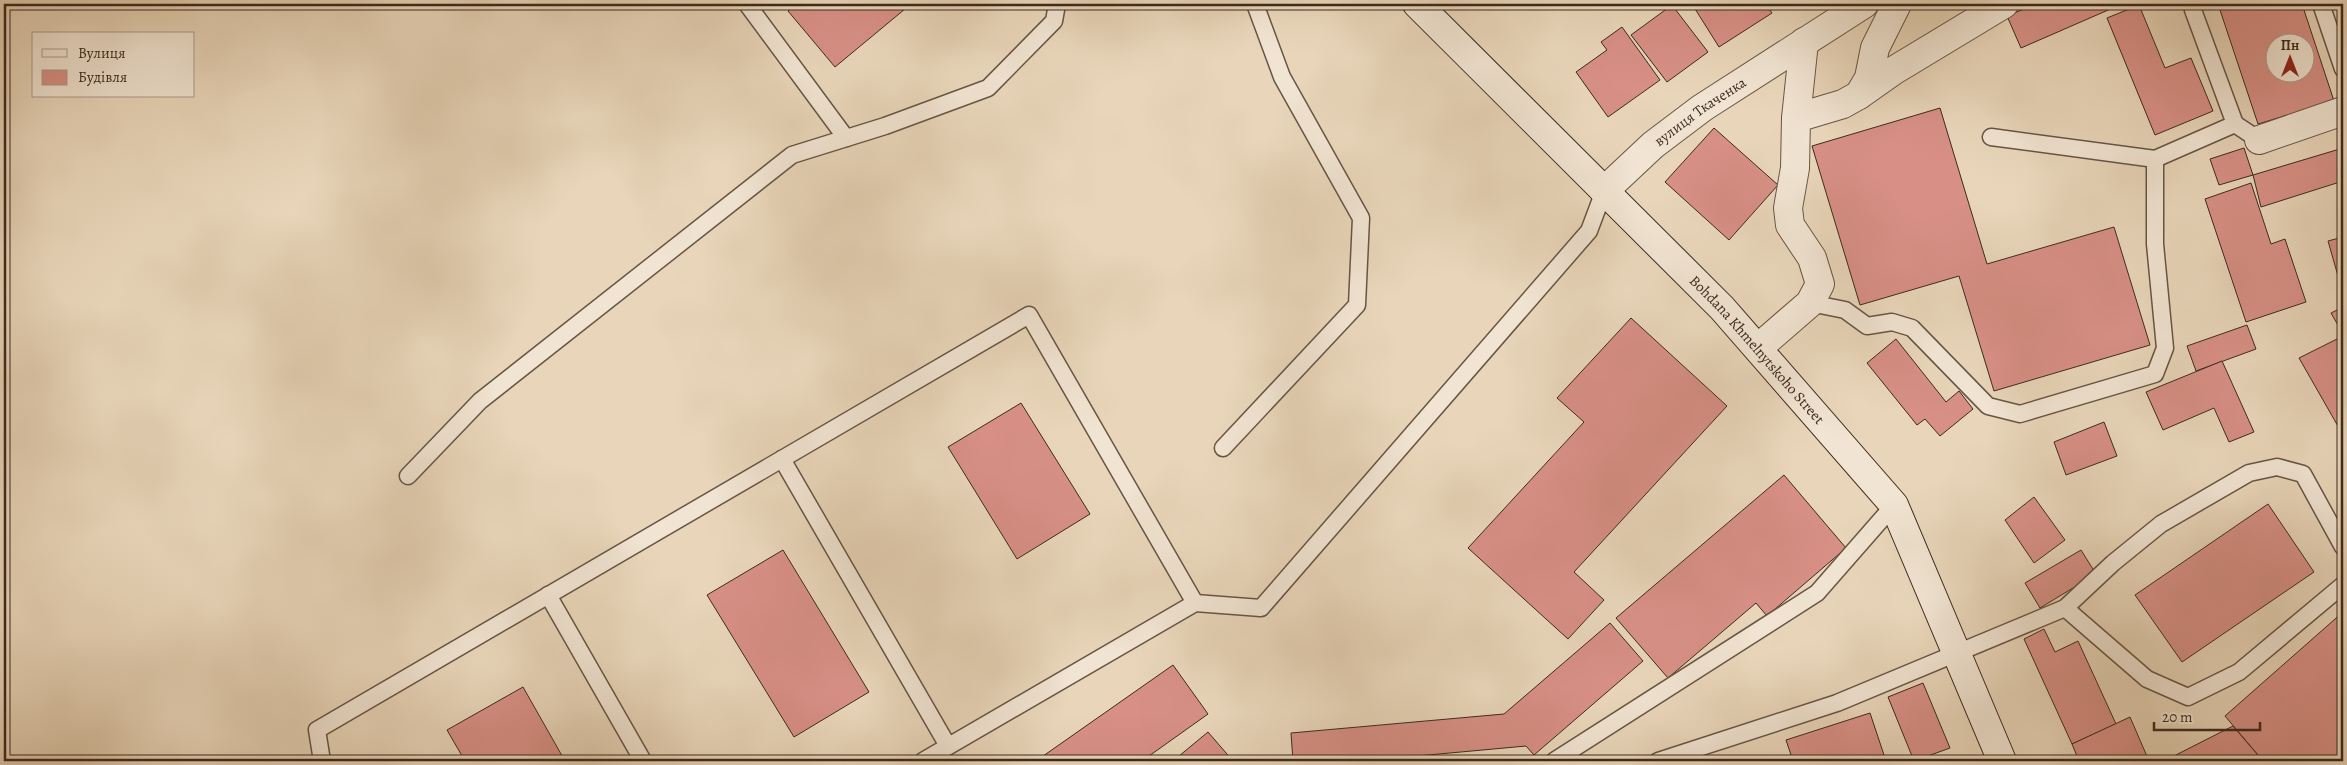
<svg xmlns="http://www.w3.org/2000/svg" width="2347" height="765" font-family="Alegreya,serif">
<rect width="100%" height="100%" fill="#e9d6ba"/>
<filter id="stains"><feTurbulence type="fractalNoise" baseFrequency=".004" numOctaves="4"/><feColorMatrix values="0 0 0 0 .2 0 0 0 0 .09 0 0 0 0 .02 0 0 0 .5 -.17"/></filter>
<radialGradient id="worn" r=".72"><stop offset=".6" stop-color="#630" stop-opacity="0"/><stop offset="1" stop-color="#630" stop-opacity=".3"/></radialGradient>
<!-- building -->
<g fill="#d89086" stroke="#3c2a1e" fill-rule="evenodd">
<polygon points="796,4 911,4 835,67 788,11"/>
<polygon points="1692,4 1766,4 1772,13 1719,47"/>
<polygon points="2036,4 2122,4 2021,48 2007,16"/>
<path d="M 2218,4 L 2302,4 L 2334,101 L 2258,124 ZM 2274,42 L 2304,42 L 2304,72 L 2274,72 Z"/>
<polygon points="1672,5 1708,52 1667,82 1631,35"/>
<polygon points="2139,5 2165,68 2191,58 2213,111 2155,135 2107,18"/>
<polygon points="1622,27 1660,80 1608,117 1576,72 1607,50 1601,42"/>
<polygon points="1940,108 1987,264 2114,227 2150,345 1994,391 1959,276 1860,305 1812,146"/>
<polygon points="1714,128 1778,185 1729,240 1665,182"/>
<polygon points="2244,148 2253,175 2219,185 2210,159"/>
<polygon points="2343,148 2343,181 2261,207 2253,175"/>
<polygon points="2251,183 2271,244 2285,239 2306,302 2246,322 2205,199"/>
<polygon points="2343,237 2343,274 2338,276 2328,241"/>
<polygon points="2343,307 2343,334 2331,313"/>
<polygon points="1631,318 1727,406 1574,572 1604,600 1568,639 1468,548 1584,422 1557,398"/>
<polygon points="2247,325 2256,349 2196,371 2187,346"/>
<polygon points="2343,336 2343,435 2299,358"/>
<polygon points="1896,339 1946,402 1959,391 1973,409 1940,436 1925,419 1917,425 1867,363"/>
<polygon points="2222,361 2254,432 2229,442 2214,408 2163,430 2146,392"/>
<polygon points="1021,403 1090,514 1017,559 948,447"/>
<polygon points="2104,422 2117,456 2066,475 2054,442"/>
<polygon points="1784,475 1846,548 1767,616 1756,603 1668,678 1616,618"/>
<polygon points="2034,497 2065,540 2034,563 2005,520"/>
<polygon points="2268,504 2314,572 2182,662 2135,595"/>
<polygon points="783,550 869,692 794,737 707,595"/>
<polygon points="2081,550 2096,574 2040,608 2025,583"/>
<polygon points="2343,612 2343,760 2263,761 2225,716"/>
<polygon points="1610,623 1643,661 1534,755 1526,746 1363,761 1293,761 1291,733 1504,714"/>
<polygon points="2044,629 2055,652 2078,641 2116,724 2072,744 2024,639"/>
<polygon points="1173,665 1208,714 1142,761 1036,761"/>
<polygon points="1923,683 1950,748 1914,761 1888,697"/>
<polygon points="523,687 565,761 465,761 447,730"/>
<polygon points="1870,713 1886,761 1793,761 1786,740"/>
<polygon points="2130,717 2149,761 2079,761 2072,744"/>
<polygon points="2233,726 2263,761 2167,761 2166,760"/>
<polygon points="1208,732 1233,761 1173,761"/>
</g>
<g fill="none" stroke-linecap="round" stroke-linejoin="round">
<!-- lane casing -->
<g stroke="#675545" stroke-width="19">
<g id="lane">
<polyline points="747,4 846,138"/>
<polyline points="2321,4 2343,69"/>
<polyline points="2193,10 2235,124 2259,140"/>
<polyline points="1991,137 2155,159 2235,124"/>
<polyline points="1810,303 1845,310 1867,326 1892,322 1912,328 1988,406 2020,414 2155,374 2165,348 2155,244 2155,159"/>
<polyline points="1223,448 1357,305 1361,218 1282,77 1255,4"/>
<polyline points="782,459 948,746"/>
<polyline points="408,476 480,401 792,155 885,126 988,88 1054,21 1057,4"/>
<polyline points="548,595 643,761"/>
<polyline points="2065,608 2147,679 2188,697 2239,672 2343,585"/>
<polyline points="322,761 317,730 1029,315 1195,603"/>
<polyline points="923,761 1195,603 1261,608 1589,231 1604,191"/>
<polyline points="1554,761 1817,593 1894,505"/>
<polyline points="1658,761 1837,703 2065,608 2113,563 2161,524 2249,473 2277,467 2303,474 2343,547"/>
</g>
</g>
<!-- street casing -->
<g stroke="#675545" stroke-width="30">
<g id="street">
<polyline points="1859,95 1893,71 2004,4"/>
<polyline points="1796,118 1804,42"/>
<polyline points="2259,140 2343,111"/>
<path id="s1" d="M 1604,191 L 1653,145 L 1702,108 L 1864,4"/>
<polyline points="1758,348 1810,303 1820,284 1812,258 1790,225 1788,208 1795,168 1796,118 1843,104 1859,95 1869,78 1875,48 1897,4"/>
</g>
</g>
<!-- secondary casing -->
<g stroke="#3c2a1e" stroke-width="30">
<g id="secondary">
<path id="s2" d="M 1417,4 L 1722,308 L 1894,505 L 2002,761"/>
</g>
</g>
<!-- lane -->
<use href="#lane" stroke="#f1e4d2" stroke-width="16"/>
<!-- street -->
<use href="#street" stroke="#f1e4d2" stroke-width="28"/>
<!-- secondary -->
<use href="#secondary" stroke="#f1e4d2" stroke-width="28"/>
</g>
<g text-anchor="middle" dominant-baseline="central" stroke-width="4.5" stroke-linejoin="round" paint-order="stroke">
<!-- street labels -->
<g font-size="15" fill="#3c2a1e" stroke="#f1e4d2">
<text stroke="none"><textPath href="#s1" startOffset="125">вулиця Ткаченка</textPath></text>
<text stroke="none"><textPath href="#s2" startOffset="485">Bohdana Khmelnytskoho Street</textPath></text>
</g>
</g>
<!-- margin -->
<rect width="2347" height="765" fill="none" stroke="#e9d6ba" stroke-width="20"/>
<rect x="5" y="5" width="2337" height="755" fill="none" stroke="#3c2a1e" stroke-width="2.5"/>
<rect x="10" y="10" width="2327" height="745" fill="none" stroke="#3c2a1e"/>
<!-- legend -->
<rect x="32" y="32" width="162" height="65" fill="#f1e4d2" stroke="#a99a8a"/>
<rect x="42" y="49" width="25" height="8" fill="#f1e4d2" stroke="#a99a8a"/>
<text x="78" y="58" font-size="15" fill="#3c2a1e">Вулиця</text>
<rect x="42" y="70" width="25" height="15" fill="#d89086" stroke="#a99a8a"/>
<text x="78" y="82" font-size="15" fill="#3c2a1e">Будівля</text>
<!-- north arrow -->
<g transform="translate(2290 58)"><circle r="24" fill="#f1e4d2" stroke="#a99a8a"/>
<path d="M0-4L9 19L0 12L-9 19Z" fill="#8f2418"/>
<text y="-8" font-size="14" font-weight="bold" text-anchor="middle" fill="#3c2a1e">Пн</text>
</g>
<!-- scale -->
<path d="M2154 722v8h106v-8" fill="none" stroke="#3c2a1e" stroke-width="2.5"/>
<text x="2162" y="722" font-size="15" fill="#3c2a1e" stroke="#f1e4d2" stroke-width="4" paint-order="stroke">20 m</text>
<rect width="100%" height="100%" filter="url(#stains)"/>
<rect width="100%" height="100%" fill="url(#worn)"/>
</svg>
